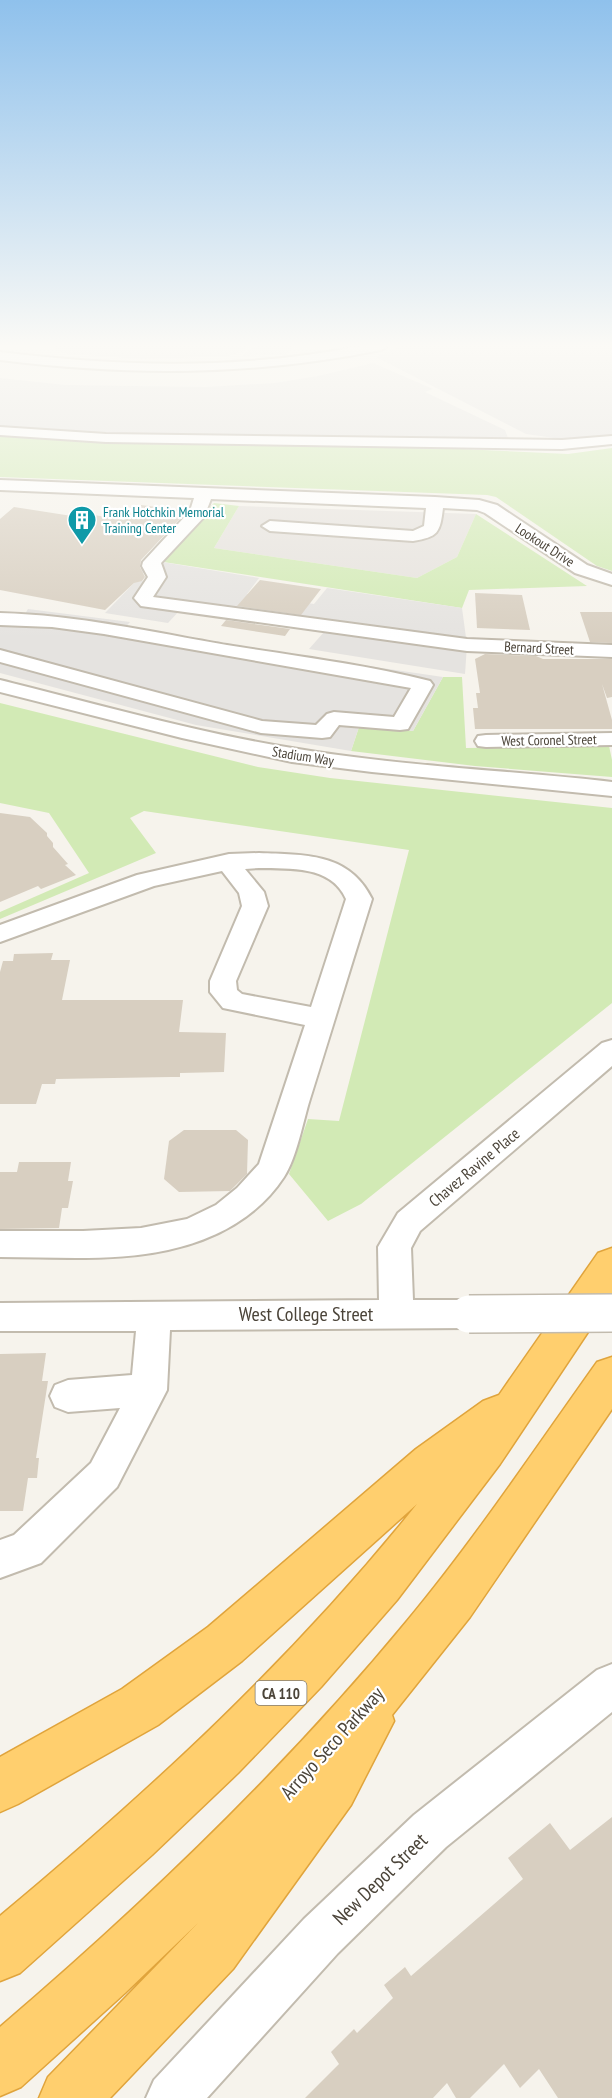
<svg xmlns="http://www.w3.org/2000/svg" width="612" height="2098" font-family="'PT Sans Narrow',sans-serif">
<rect width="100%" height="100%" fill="#f6f3ec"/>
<!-- industrial -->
<polygon fill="#e6e2dd" points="239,506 476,514 457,557 417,578 214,548"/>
<!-- green -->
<g fill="#d2eab5">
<polygon points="0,436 143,444 420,447 568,454 612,448 612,571 597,566 496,497 487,495 0,477"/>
<polygon points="214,503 239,506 214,548 417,578 457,557 476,514 587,586 469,590 462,608 157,561"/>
<polygon points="443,677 462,677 466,748 609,746 612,760 612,777 475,766 351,751 360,724 413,731"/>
<polygon points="0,703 258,767 330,778 612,808 612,1003 361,1204 328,1221 289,1174 308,1119 339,1121 409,850 144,811 130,818 156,853 0,919 0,912 89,873 49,813 0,803"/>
</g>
<!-- parking -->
<g fill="#e5e3e0">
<polygon points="53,346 247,346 243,351 229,356 144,359 69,354 58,351"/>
<polygon points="255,346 293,346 287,354 242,356"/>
<polygon points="400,346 612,346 612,435 569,440 526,434 376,357"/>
<polygon points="373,363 433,389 425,392 505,430 508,438 122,434 0,426 0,378 65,385 206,387 275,383 318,376"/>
<polygon points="150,560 259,578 247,594 314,604 327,588 462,608 467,645 465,674 309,649 324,632 181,609 168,623 105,613 136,581 149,581 151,575 138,572"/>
<polygon points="28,609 130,622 123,630 443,677 413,731 360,724 351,751 196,725 0,673 0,615 25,614"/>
</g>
<!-- building -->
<g fill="#d8cfc1">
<polygon points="141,505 187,511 141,560 140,567 145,577 142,581 134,583 105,610 0,590 0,519 14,507 72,516 76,512 124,520"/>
<polygon points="260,580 321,589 301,615 237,606"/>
<polygon points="475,593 522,595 530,630 477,628"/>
<polygon points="580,612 612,612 612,643 590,642"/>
<polygon points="226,620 290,629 285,636 221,626"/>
<polygon points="485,654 536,656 543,659 612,659 612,697 607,698 602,684 612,720 612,729 475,729 473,708 478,708 476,693 480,693 475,659"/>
<polygon points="0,813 30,817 47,833 47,836 53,843 53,847 68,864 65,865 76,875 41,889 38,886 0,902"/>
<polygon points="53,953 51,960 70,960 62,1000 183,1000 179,1032 226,1033 224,1072 180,1073 180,1077 171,1077 56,1079 55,1084 42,1084 36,1104 0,1104 0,972 3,961 13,961 14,954"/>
<polygon points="184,1130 236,1130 248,1140 247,1174 230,1191 179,1192 164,1179 169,1141"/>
<polygon points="19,1162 71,1162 68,1181 73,1181 68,1208 62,1208 59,1228 0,1229 0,1172 17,1172"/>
<polygon points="46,1353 42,1381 48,1381 36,1458 39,1458 37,1478 28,1478 23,1511 0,1511 0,1354"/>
<polygon points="612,1817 612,2098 558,2098 539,2069 520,2088 504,2064 470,2098 456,2098 447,2083 433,2098 305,2098 339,2064 331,2052 354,2029 357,2033 393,1998 384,1985 405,1967 411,1976 523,1879 508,1858 550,1823 570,1850"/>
</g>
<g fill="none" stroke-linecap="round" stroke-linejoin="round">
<!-- minor casing -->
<g stroke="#c2bbae" stroke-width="4">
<g id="minor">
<path d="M 360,346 L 387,346 L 381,350 C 252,376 130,376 0,360 L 0,352 C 120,367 241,370 360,346 Z"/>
<polygon points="0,427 106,434 562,440 612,436 612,444 562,449 106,442 0,435"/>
<path d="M 0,480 L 435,497 L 479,500 L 497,505 L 587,565 L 612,574 L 612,585 L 575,573 L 485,513 L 477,510 L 443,508 C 440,533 438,537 413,541 L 270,531 L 262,526 L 270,521 L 413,531 L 424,526 L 426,508 L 211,499 L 204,517 L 161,563 L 166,577 L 153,597 L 467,639 L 612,645 L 612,657 L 467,651 L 141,606 L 134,598 L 148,577 L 142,566 L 143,562 L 190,511 L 194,498 L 0,490 Z"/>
<path d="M 0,613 C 77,615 152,632 227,645 C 295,656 363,664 430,681 L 433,685 L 408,729 L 400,730 L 339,725 L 330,737 L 322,738 L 261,733 L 0,662 L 0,650 L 262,721 L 316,725 L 327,714 L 334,712 L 394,717 L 411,688 L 104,634 L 52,627 L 0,625 Z"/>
<path d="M 0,680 C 97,704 193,732 292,748 C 397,766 505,770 612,782 L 612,796 L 372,772 L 292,762 L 182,738 L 0,692 Z"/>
<polygon points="612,733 612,745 486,747 478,746 475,741 478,736 486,735"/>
<path d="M 259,853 C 304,855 349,852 372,899 C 351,966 331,1032 310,1099 C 303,1121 297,1157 284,1177 C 258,1217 215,1240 168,1250 C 113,1262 56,1257 0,1257 L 0,1231 L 83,1231 L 141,1228 L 187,1219 L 216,1205 L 237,1188 L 259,1164 L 305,1025 L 223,1008 L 210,992 L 210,981 L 242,906 L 239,893 L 222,871 L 154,886 L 0,942 L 0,925 L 137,875 L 229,854 ZM 259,868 C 290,869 331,865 346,899 L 311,1007 L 242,994 L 237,990 L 236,981 L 268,906 L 264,892 L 245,869 Z"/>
<polygon points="612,1040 612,1066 420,1231 411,1248 413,1300 469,1300 481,1304 486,1314 481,1324 469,1328 170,1330 167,1390 117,1487 41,1563 0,1578 0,1540 14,1535 91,1463 120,1408 68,1412 55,1407 50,1396 55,1385 68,1380 132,1375 136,1331 0,1331 0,1303 379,1300 378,1247 398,1213 602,1043"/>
<polygon points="612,1664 612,1712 446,1847 338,1953 207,2098 146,2098 154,2080 304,1919 414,1815 597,1670"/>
</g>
</g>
<!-- highway casing -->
<g stroke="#e0a43c" stroke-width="3">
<g id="highway">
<path d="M 612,1248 L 612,1296 L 500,1464 L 397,1600 L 321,1687 L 238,1773 L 152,1855 L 20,1973 L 0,1981 L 0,1916 C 150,1791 295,1657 417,1504 L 242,1661 L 158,1725 L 18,1804 L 0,1812 L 0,1757 L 122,1689 L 208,1627 L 416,1449 L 483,1401 L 499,1395 L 598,1253 Z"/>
<path d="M 612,1357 L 612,1409 L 470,1617 L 392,1715 L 394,1721 L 351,1805 L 233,1969 L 110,2098 L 39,2098 L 48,2077 L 198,1923 L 125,1993 L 21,2087 L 0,2096 L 0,2027 C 145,1903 285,1769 407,1621 C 475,1539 535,1449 597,1362 Z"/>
</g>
</g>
<!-- minor -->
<use href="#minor" fill="#fff" fill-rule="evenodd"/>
<!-- highway -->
<use href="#highway" fill="#ffcf6e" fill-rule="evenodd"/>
<!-- minor-bridge casing -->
<g stroke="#c2bbae" stroke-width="40" stroke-linecap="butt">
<polyline id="minor-bridge" points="469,1314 612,1313"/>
</g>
<!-- minor-bridge -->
<use href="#minor-bridge" stroke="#fff" stroke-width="37"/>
</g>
<!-- sky -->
<linearGradient id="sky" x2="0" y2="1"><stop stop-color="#8fc1ec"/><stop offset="0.54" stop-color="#fbfaf6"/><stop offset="1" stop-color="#fbfaf6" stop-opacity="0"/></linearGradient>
<rect width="612" height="640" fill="url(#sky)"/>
<!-- icons -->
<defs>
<g id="building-pin" transform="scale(1.5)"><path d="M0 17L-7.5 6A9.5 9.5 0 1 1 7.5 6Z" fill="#0f9aa8" stroke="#fff"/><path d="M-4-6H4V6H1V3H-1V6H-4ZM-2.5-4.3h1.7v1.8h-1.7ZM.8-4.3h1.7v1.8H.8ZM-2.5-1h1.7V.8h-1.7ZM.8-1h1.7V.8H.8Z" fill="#fff"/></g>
</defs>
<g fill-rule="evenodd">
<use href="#building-pin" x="82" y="520"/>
</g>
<g text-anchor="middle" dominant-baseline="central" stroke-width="4.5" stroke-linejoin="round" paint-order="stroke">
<!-- far-culture labels -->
<g font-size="14" fill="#0d838f" stroke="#fff" text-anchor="start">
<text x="103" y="512">Frank Hotchkin Memorial<tspan x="103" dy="16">Training Center</tspan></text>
</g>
<!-- far-street labels -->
<g font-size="14" fill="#4b4439" stroke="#fff">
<text transform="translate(545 545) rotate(33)">Lookout Drive</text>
<text transform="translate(539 648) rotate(3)">Bernard Street</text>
<text transform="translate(549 740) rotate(-1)">West Coronel Street</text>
<text transform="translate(303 756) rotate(9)">Stadium Way</text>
</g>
<!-- shield labels -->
<rect fill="#fff" stroke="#817c74" stroke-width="1.5" x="255.5" y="1681" width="51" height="24" rx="4.5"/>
<g font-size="15" font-weight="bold" fill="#4b4439">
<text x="281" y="1693">CA 110</text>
</g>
<!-- street labels -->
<g font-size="16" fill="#4b4439" stroke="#fff">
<text transform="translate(474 1167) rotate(-40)">Chavez Ravine Place</text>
</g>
<!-- near-street labels -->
<g font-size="20" fill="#4b4439" stroke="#fff">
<text x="306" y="1314">West College Street</text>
<text transform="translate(332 1743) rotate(-48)">Arroyo Seco Parkway</text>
<text transform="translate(380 1879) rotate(-44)">New Depot Street</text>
</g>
</g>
</svg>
